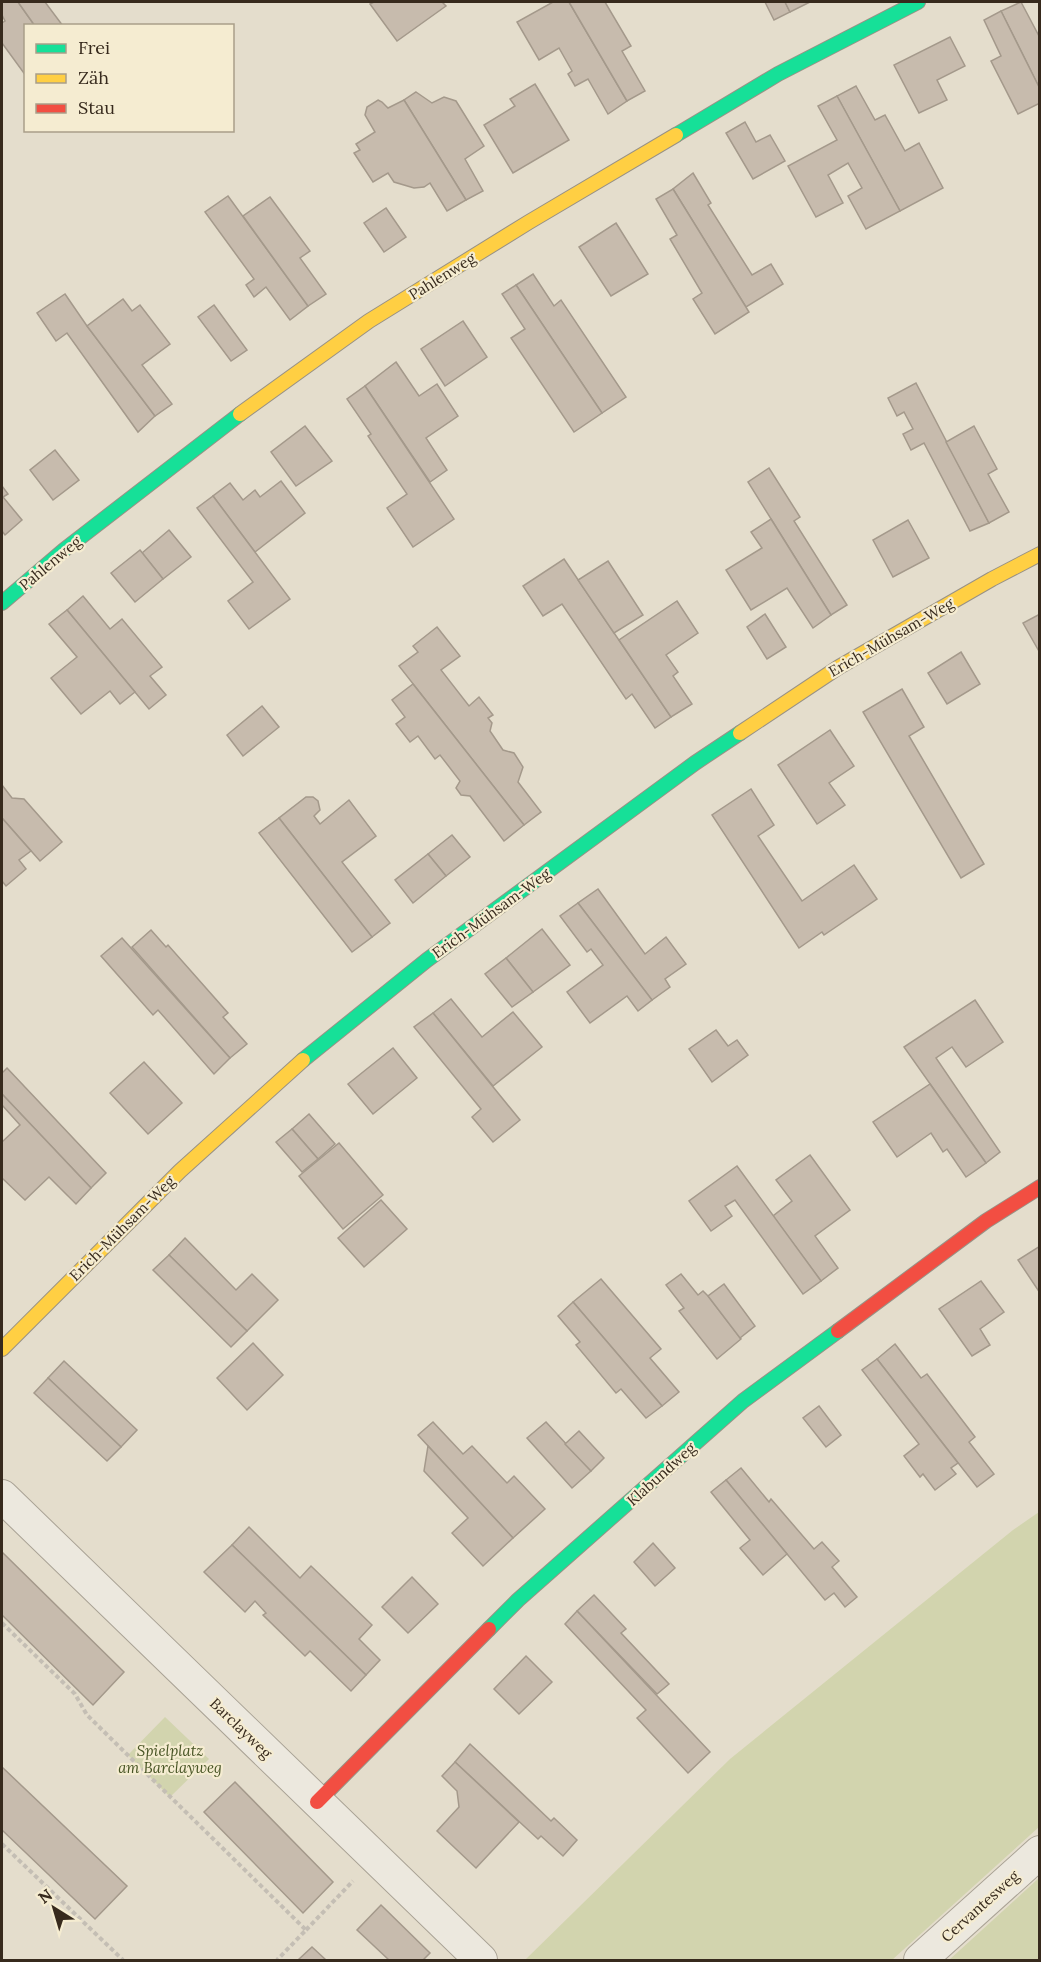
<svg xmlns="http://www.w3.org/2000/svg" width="1041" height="1962" font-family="Lora,serif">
<rect width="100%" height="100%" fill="#e4ddcc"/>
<!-- green -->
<g fill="#d2d4ae">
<polygon points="1039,1512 1039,1827 892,1960 525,1960 730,1759 1013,1530"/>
<polygon points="165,1717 209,1759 170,1797 128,1755"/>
<polygon points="1039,1878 1039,1960 949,1960"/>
</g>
<!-- building -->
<g fill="#c7bbad" stroke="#a4998b" stroke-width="1.5">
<polygon points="2,2 18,2 35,26 26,26 26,76 2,43 2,23 5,21 2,15"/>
<polygon points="18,2 45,2 63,26 35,26"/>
<polygon points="374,2 442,2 446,6 397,41 370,4"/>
<polygon points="553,2 569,2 627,101 608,114 588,79 575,86 568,74 572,71 559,48 539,60 517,22"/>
<polygon points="569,2 605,2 631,46 622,51 645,91 627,101"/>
<polygon points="765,2 785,2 790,12 774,20"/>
<polygon points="785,2 810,2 790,12"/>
<polygon points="1021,2 1040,38 1040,89 1001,11"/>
<polygon points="1001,11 1040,89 1040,103 1018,114 991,61 1001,56 984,20"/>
<polygon points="950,37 965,66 937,80 947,100 919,113 894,65"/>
<polygon points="535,84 569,140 513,173 484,125 515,106 510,99"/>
<polygon points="856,86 875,120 885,115 905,151 919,143 943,188 900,211 837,96"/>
<polygon points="416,92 432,103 444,97 456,101 484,146 465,159 483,191 466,200 404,100"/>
<polygon points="837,96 900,211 866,229 848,196 862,188 848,163 828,175 843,203 816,217 788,166 837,140 818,106"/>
<polygon points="378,100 382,102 388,108 404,100 466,200 447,211 430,183 424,187 414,188 394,182 388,173 373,182 354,153 360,150 356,144 375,132 365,115 367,107"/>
<polygon points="745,122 756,142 770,135 785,161 753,179 726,133"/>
<polygon points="693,173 711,203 708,205 752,275 771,264 783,284 746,307 673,189"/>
<polygon points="673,189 749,312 715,334 693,299 702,293 670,239 677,235 656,199"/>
<polygon points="228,196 308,306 290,320 266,287 254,297 246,285 254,279 205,212"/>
<polygon points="270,197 310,251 300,258 326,294 308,306 243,216"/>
<polygon points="386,208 406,237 384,252 364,223"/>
<polygon points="616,223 648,274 611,296 579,247"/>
<polygon points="533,274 554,306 561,300 626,397 602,413 516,285"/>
<polygon points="516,285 602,413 574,432 511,338 525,329 502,294"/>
<polygon points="65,294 87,326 155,416 138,432 67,333 56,341 37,313"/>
<polygon points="123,299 132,311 140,305 170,344 142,365 172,404 155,416 87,326"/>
<polygon points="214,305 247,350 231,361 198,317"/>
<polygon points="463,321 487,357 445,386 421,349"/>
<polygon points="396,362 419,396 437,384 458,416 426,438 447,470 430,482 365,386"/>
<polygon points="916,383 989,523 970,531 924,443 911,450 903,434 913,429 904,412 897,416 888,398"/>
<polygon points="365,386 454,519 413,547 387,508 407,494 368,436 371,434 347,399"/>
<polygon points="305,426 332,461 296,486 271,452"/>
<polygon points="974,426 997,469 988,474 1009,512 989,523 946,442"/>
<polygon points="55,450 79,480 53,500 30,470"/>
<polygon points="769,468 800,517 794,521 847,605 831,615 748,482"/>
<polygon points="281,481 305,513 255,552 213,496 230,483 243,500 255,490 260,497"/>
<polygon points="2,486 8,494 3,497 22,520 5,535 2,531"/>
<polygon points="213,496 290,599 249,629 228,601 253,582 197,508"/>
<polygon points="771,519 831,615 813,628 787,588 751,610 726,570 762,548 751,532"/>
<polygon points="908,520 929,558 893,577 873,540"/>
<polygon points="169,530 191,557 163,579 142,553"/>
<polygon points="140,550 163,579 135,602 111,573"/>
<polygon points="564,559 671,717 655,728 632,694 626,699 562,604 543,616 523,586"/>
<polygon points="608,561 643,615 614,633 578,580"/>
<polygon points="83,596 110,629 122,619 162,667 150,676 166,695 149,709 67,610"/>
<polygon points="677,601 698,633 666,655 678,672 673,676 692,704 671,717 619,640"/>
<polygon points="67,610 135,692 120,704 110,691 81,714 51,678 77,657 49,624"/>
<polygon points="765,614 786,647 767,659 747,627"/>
<polygon points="1040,614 1040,653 1023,623"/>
<polygon points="437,627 460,656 441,670 469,706 479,697 493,715 488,718 492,723 490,731 503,750 514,753 523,767 518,782 541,812 524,825 399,666 418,652 413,646"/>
<polygon points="961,652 980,684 947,704 928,673"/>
<polygon points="413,684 524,825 504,841 470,796 461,795 456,788 460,781 440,755 435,759 418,736 410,742 396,724 405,717 392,700"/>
<polygon points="902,689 924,727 909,736 984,864 961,878 863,712"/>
<polygon points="262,706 279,727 243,756 227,735"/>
<polygon points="830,730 854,766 829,783 845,805 817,824 778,765"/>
<polygon points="2,785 12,798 24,799 62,842 40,861 2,818"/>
<polygon points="751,789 774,825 758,836 802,901 854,865 877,899 824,935 822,932 799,948 712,815"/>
<polygon points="306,797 313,797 318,801 320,810 314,816 320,824 349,800 376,836 342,862 390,923 372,937 279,818"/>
<polygon points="2,818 31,851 19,860 26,869 6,886 2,881"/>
<polygon points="279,818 372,937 352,952 259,833"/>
<polygon points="452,835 470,857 446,876 428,854"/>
<polygon points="428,854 446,876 413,903 395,880"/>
<polygon points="598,889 645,954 666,937 686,964 665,979 670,987 652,1000 578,903"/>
<polygon points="578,903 652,1000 638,1011 627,996 590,1023 567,992 603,965 591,949 587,952 560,916"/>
<polygon points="542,929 570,965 533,992 506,958"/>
<polygon points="151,930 166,947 168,945 228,1013 223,1017 247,1044 230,1058 132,947"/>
<polygon points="122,938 230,1058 214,1074 158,1010 153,1015 101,956"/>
<polygon points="506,958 533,992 512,1007 485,974"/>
<polygon points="451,999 482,1037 513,1012 542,1047 493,1086 433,1013"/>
<polygon points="975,1000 1003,1042 966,1067 952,1047 936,1058 1000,1152 986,1163 904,1047"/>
<polygon points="433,1013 520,1120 493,1142 472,1117 481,1109 414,1027"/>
<polygon points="716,1030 728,1046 737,1040 748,1055 712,1082 689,1049"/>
<polygon points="393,1048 417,1078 373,1114 348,1084"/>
<polygon points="144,1062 182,1103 148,1134 110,1093"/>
<polygon points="7,1068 106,1173 91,1188 2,1094 2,1073"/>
<polygon points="930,1084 986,1163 966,1177 947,1149 943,1152 931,1133 897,1157 873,1122"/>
<polygon points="2,1094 91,1188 76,1204 49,1177 25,1200 2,1178 2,1142 20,1125 2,1105"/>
<polygon points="309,1114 335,1144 318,1159 292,1129"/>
<polygon points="292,1129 318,1159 302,1172 276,1142"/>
<polygon points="339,1143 383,1195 343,1229 299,1176"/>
<polygon points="810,1155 850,1210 815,1236 838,1268 821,1281 773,1216 792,1201 776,1180"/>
<polygon points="737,1166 821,1281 803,1294 735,1200 725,1206 732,1216 711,1231 689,1201"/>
<polygon points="381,1200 407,1229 364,1267 338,1238"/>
<polygon points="185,1238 236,1290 252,1274 278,1300 247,1331 169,1255"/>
<polygon points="1040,1246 1040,1293 1018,1260"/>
<polygon points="169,1255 247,1331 231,1347 153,1270"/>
<polygon points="681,1274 698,1295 703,1291 708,1296 741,1339 717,1359 679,1311 684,1308 666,1285"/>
<polygon points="601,1279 661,1349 650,1358 679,1392 662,1406 573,1302"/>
<polygon points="981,1281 1004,1312 980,1329 990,1345 972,1356 939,1309"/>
<polygon points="724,1284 755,1326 740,1338 708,1296"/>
<polygon points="573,1302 662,1406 646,1418 621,1389 616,1393 576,1345 580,1342 558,1316"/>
<polygon points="253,1343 283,1375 247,1410 217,1378"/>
<polygon points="895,1344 921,1378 927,1374 975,1437 969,1442 994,1474 977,1487 877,1359"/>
<polygon points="877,1359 958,1463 951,1468 956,1474 935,1490 923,1474 920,1477 904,1456 919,1444 862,1370"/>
<polygon points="64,1361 137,1430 121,1447 48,1378"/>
<polygon points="48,1378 121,1447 107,1461 34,1393"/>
<polygon points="819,1406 841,1435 826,1447 803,1418"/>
<polygon points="433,1422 463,1454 472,1446 507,1483 514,1476 545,1509 513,1538 418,1435"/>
<polygon points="546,1422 591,1471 572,1488 527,1438"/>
<polygon points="579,1431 604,1458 591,1471 565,1444"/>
<polygon points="428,1446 513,1538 483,1566 452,1533 468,1518 424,1471"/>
<polygon points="741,1468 769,1502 771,1499 814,1549 822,1542 839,1561 832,1567 857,1597 845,1607 834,1593 825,1600 726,1480"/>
<polygon points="726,1480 787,1554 763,1575 740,1548 750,1540 711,1492"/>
<polygon points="249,1527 300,1578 311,1566 372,1625 359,1639 380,1660 366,1675 232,1545"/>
<polygon points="653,1543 675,1568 655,1586 634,1562"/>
<polygon points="232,1545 366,1675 351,1691 310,1651 305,1656 263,1615 266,1613 255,1601 245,1612 204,1572"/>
<polygon points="2,1552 124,1672 93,1705 2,1615"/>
<polygon points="412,1577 438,1604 408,1633 382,1607"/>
<polygon points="594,1595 626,1629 621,1633 669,1684 657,1694 577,1611"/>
<polygon points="577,1611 710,1752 688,1773 637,1718 646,1710 565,1624"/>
<polygon points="526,1656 552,1682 519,1714 494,1689"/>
<polygon points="470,1744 551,1821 554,1818 577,1840 563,1856 541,1836 538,1839 455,1762"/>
<polygon points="455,1762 519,1822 476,1868 437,1831 459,1807 457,1791 442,1776"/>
<polygon points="2,1767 127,1886 95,1919 2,1830"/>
<polygon points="235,1782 333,1882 303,1913 204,1812"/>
<polygon points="381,1905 430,1953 423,1960 389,1960 357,1930"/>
<polygon points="312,1947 326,1960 298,1960"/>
</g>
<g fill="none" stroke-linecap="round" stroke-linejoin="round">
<!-- street casing -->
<g stroke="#a9a295" stroke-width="34">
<g id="street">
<polyline points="2,1496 481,1960"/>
<polyline points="920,1960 1040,1852"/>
</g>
</g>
<!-- fast casing -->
<g stroke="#989185" stroke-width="16">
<g id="fast">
<polyline points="676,135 778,74 918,2"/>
<polyline points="2,603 64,550 240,414"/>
<polyline points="303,1060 427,960 695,763 740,733"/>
<polyline points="489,1629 518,1600 743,1401 838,1331"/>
</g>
</g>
<!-- slow casing -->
<g stroke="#989185" stroke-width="16">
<g id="slow">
<polyline points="240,414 369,321 529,222 676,135"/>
<polyline points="740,733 839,667 992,579 1040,554"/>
<polyline points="2,1349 180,1171 303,1060"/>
</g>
</g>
<!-- jam casing -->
<g stroke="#989185" stroke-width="16">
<g id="jam">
<polyline points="838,1331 986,1221 1040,1187"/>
<polyline points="317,1802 489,1629"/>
</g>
</g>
<!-- path -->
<g stroke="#c4beb4" stroke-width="4" stroke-dasharray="4.5 3" stroke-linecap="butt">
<polyline points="2,1623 75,1694 87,1715 306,1930 277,1960"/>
<polyline points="2,1844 123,1960"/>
<polyline points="306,1930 353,1881"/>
</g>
<!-- street -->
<use href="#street" stroke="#ece8de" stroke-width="32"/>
<!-- fast -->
<use href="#fast" stroke="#16e098" stroke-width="14"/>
<!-- slow -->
<use href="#slow" stroke="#ffcf43" stroke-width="14"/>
<!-- jam -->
<use href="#jam" stroke="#f24e42" stroke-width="14"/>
</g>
<g text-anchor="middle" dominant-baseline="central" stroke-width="4.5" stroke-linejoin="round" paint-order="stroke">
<!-- street labels -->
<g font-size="15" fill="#372a1d" stroke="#f5ecd1">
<text transform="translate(442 276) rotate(-32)">Pahlenweg</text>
<text transform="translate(50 563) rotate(-40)">Pahlenweg</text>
<text transform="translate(891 637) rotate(-30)">Erich-Mühsam-Weg</text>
<text transform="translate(491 913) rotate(-36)">Erich-Mühsam-Weg</text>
<text transform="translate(122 1228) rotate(-45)">Erich-Mühsam-Weg</text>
<text transform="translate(661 1474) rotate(-42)">Klabundweg</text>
<text transform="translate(241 1728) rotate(44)">Barclayweg</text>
<text transform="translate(980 1906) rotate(-42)">Cervantesweg</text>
</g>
<!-- park labels -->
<g font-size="15" font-style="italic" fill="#475424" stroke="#f5ecd1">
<text x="170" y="1750">Spielplatz<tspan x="170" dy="17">am Barclayweg</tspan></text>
</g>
</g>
<!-- border -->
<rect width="1041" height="1962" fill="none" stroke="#372a1d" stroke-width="6"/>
<!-- legend -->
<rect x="24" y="24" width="210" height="108" fill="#f5ecd1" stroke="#a99e89" stroke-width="1.5"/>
<rect x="36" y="44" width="30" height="9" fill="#16e098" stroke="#a99e89" stroke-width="1.5"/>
<text x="78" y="54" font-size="18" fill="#372a1d">Frei</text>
<rect x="36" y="74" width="30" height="9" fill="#ffcf43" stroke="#a99e89" stroke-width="1.5"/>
<text x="78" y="84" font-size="18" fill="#372a1d">Zäh</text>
<rect x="36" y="104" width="30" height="9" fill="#f24e42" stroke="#a99e89" stroke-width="1.5"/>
<text x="78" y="114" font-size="18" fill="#372a1d">Stau</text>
<!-- north arrow -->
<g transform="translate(54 1908) rotate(323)" stroke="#f5ecd1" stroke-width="4.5" paint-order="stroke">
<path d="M0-4.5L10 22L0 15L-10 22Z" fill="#372a1d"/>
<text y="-9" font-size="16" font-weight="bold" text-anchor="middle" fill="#372a1d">N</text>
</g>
</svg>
